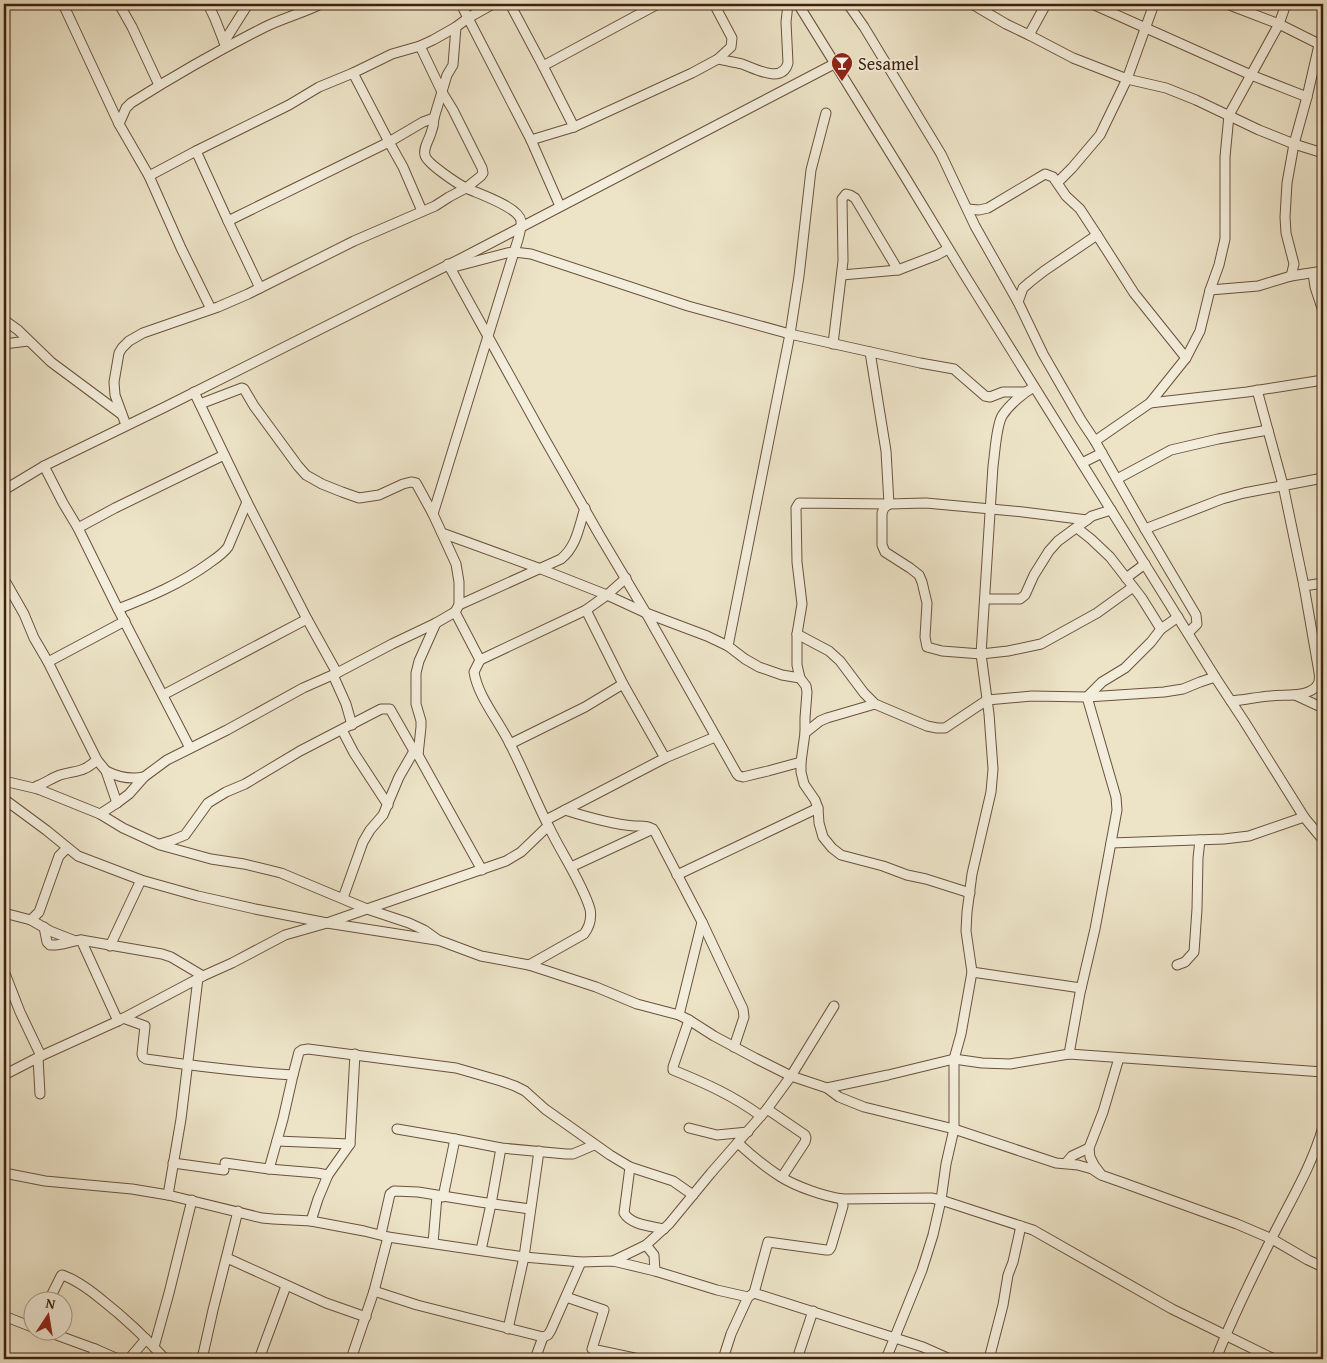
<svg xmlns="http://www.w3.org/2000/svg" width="1327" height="1363" font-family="'Gentium Book Plus',serif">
<rect width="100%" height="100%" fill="#ede4c8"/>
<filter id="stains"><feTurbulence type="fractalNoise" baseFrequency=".004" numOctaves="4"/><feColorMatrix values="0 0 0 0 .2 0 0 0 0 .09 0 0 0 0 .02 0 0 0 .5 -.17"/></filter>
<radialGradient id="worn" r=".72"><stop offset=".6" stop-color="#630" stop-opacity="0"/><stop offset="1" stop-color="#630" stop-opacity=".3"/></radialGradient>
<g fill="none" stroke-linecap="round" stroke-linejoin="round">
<!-- minor casing -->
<g stroke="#6a523c" stroke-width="11">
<g id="minor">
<polyline points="63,4 119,124 149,176 181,248 211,309"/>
<polyline points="119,4 132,27 159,85"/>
<polyline points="208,4 215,19 226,47"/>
<polyline points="461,4 468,18 493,4"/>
<polyline points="510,4 543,66 658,4"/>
<polyline points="798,4 907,180 964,274 1215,677 1244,721 1304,817 1323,840"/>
<polyline points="848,4 864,27 941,154 975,226 1018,302 1043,354 1081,420 1095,441 1145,529 1196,615 1197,624 1188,633"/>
<polyline points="972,4 1006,24 1029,35"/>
<polyline points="1046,4 1029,35 1073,58 1127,79 1166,88 1196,100 1259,130 1294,144 1323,153"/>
<polyline points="1092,4 1251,75 1307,97"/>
<polyline points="1227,4 1279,24 1323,46"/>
<polyline points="1320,4 1323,10"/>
<polyline points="224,42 248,4"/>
<path d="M 718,59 C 726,61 734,62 742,64 C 756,69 782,84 788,63 L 786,22 L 788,4"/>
<polyline points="543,66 574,127"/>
<polyline points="353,73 392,54 420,46 433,40 456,27 468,18 531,140 560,206"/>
<path d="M 434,118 C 434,123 433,128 431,133 C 429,140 423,148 425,155 C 426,163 458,184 466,188 C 479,194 519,207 521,221 C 522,230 517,243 514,252 L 433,514 L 456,564 L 459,582 L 459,605"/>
<path d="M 119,124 L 126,108 L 131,103 C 174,76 219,50 265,27 C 283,18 303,13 321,4"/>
<polyline points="531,140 574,127 692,73 718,59 731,47 732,38 714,4"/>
<polyline points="196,151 228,221 389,142 423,122 434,118 447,75 453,65 456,27"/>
<polyline points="149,176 196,151 289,105 319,87 353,73 389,142 403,167 422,211"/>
<polyline points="1058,182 1072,168 1100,135 1127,79 1154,4"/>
<polyline points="968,209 979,210 988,208 1045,174 1053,177 1066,196 1080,209 1097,235 1134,293 1186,358"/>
<polyline points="228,221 260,288"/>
<polyline points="448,264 543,436 600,536 646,613 737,774 739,776 743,777 768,771 801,762"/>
<polyline points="450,268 507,253 514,252 531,254 688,306 790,334 920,363 954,369 985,396 990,397 1003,392 1025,392"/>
<polyline points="1313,273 1315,287 1323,311"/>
<polyline points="842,275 898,270 937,255 948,249"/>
<polyline points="1291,276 1294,264 1286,233 1285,217 1287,183 1294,144 1307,97 1319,45"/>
<polyline points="1210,290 1258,286 1291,276 1323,271"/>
<polyline points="1018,302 1023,288 1030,282 1044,271 1097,235"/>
<polyline points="4,320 18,330 51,362 121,414"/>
<polyline points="4,344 28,341"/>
<polyline points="833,344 843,261 842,199 846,194 850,195 855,198 898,270"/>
<polyline points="870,352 886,451 889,504 884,508 882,513 882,545 885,552 910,568 919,575 922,582 927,603 925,637 927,647 942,651 981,654 1008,651 1041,644 1097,613 1133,587"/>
<polyline points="194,392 247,502 307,619 337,673"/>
<polyline points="1150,403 1247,392 1323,380"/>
<polyline points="200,404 242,388 244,389 254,406 298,466 306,475 322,484 342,492 359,498 379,495 403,484 411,482 416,483 433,514"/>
<polyline points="126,425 115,395 114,382 119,353 122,348 129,341 143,333 218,307 248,294 354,241 435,206 449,197 466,188 481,176 483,173 482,168 453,110 442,92 420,46"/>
<polyline points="1095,441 1150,403 1186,358 1200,331 1210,290 1219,265 1225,239 1225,157 1229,115 1279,24 1286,4"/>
<polyline points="1082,463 1102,453"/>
<polyline points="44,466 63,503 78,528 118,609 190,748"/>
<polyline points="1117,479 1171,450 1218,439 1268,430"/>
<polyline points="4,490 44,466 165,407 462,258 834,64"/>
<polyline points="78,528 115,508 224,455"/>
<polyline points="1077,528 1091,539 1110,557 1141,597 1161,629"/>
<polyline points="1145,529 1222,499 1244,493 1323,478"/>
<polyline points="442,533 541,569 607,595 646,613 707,636 728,646 745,659 759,667 782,675 800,678"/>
<polyline points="1126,578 1145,564"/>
<polyline points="4,579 24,614 34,638 48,662 97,760 106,771 117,803"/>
<polyline points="1304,586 1323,583"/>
<polyline points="985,599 1020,599 1025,595 1034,575 1049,551 1058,541 1092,516 1111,510"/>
<path d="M 118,609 C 149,597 180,584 208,564 C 215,559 223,554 228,547 L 247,502"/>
<path d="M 455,612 L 480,660 L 474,672 C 478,697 499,721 510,744 C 524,771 535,800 549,827 C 561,853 582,882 590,909 C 592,919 590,926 584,934 L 529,965"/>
<polyline points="797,634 829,651 840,661 864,693 875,704 927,726 937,728 945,728 987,700 1032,696 1087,697 1164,692 1183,689 1200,682 1215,677"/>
<polyline points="728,646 790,334 799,276 811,170 826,113"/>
<polyline points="480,660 586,610 607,595 626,578"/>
<polyline points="48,662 125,621"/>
<polyline points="333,675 346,704 352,725"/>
<polyline points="623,684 665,758"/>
<polyline points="163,695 307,619"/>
<polyline points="1295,695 1323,708"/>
<polyline points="1087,697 1102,682 1125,668 1151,642 1161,629 1178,617"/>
<path d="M 1231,701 C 1244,700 1257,697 1270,696 C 1285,694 1304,698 1316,687 C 1320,683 1320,678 1319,672 L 1304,586 L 1283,485 L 1257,390"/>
<polyline points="875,704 827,718 820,721 805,733 801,762 801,772 804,784 815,800 818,808 819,823 823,837 832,848 841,855 883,866 907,875 926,879 970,893"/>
<polyline points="342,730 354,753 388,805"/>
<polyline points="805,733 805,718 807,692 806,686 800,678 797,665 797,634 802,604 797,562 796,508 799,503 889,504 926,503 1023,512 1087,520"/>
<polyline points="510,744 585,707 623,684 586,610"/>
<polyline points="418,755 421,727 421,721 416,704 416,673 419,661 436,623"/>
<path d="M 106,771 C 118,777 130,780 144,777"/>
<polyline points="4,781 38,789 100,814 123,828 160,845 211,859 244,864 281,873 367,909 506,861 521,852 548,826"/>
<path d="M 38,789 L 37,786 C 45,783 52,778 60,775 C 78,770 82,773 97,760"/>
<polyline points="4,799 46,830 78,856 141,880 198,896 255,909 327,923 436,940"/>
<path d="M 565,810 C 587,817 610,824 634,826 C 642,826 650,825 655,832 L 702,922 L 743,1009 L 744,1017 L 734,1047"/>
<path d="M 100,814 L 117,803 L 129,794 L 144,777 L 167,760 L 227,730 L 303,688 L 337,673 L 392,644 L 436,623 L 455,612 L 459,605 L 561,559 C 577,546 579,526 585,508"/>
<polyline points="546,820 665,758 715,737"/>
<polyline points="1111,843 1224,839 1249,836 1304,817"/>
<polyline points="160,844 173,840 185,835 208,803 226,792 245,784 300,751 381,709 390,709 414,751 418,755 482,870"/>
<polyline points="571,867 653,829"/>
<polyline points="677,875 818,808"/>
<polyline points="343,898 363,842 370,830 383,815 399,777 414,751"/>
<polyline points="4,913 31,920 50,931 73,940"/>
<polyline points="31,920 39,912 59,856 67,848"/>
<path d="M 44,927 L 47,942 L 50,945 C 61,946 70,941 81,940 L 162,954 L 171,957 L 203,976"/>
<polyline points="81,940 118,1021"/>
<polyline points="110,946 141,880"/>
<polyline points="1177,965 1185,962 1194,952 1197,909 1198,858 1200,840"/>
<polyline points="4,971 20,1012 41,1056"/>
<polyline points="972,972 1081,988"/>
<polyline points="679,1015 702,922"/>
<path d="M 123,1018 L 145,1026 L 142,1054 L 143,1057 L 146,1059 C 195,1066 243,1072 293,1075 L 283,1119 L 269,1169"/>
<path d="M 689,1020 L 673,1067 L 673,1070 C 707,1084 732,1095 761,1116"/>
<polyline points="1069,1054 1080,993 1095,929 1117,810 1116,797 1087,697"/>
<polyline points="38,1058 40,1094"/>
<polyline points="4,1075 41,1056 118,1021 203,976 232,963 285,935 327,923 367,909 409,923 424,930 438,940 481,956 529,965 596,987 637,1004 679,1015 689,1020 714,1036 755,1058 791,1076 827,1088 839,1097 864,1107 954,1129 1056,1163 1078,1165 1092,1169 1101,1175 1121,1182 1237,1224 1272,1239 1308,1260 1323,1267"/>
<polyline points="293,1075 299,1052 302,1050 308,1049 456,1068 501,1081 515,1086 525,1091 545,1109 610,1155 630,1167 673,1181 693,1195"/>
<polyline points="827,1088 888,1075 954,1059 982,1063 1010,1064 1069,1054 1323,1072"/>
<polyline points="767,1109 805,1135 806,1138 805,1142 782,1177"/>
<polyline points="689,1128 717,1135 748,1132"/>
<polyline points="397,1129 455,1139 501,1148 566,1154 573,1154 594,1145"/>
<polyline points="277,1141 350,1144"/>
<path d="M 738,1143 C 751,1155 765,1167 781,1177 C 797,1187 824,1196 842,1199 L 931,1198 L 941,1200 L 1033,1230 L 1172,1309 L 1274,1359"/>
<polyline points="173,1163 224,1170"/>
<polyline points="225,1163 269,1169 317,1173 328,1175"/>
<polyline points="1066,1163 1072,1156 1089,1148"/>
<path d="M 630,1167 L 624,1213 C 631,1225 651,1226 664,1229"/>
<polyline points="4,1173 45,1181 132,1189 168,1195 262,1218 273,1219 311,1221 364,1231 388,1237 524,1257 581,1262 613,1261 655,1271 717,1290 748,1297 754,1293 923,1347 950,1359"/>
<polyline points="1100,1173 1094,1165 1090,1157 1089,1148 1103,1112 1119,1058"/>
<polyline points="168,1195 181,1119 198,978"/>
<polyline points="443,1197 455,1139"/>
<polyline points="311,1221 318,1199 328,1175 350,1144 355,1054"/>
<polyline points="381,1234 390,1194 394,1191 418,1192 480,1202 530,1209"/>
<polyline points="433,1243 437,1196"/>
<polyline points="646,1245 654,1255 655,1271"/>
<polyline points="481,1250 491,1204 501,1148"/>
<polyline points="227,1258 326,1303 366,1317"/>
<polyline points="613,1261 646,1245 669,1224 711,1173 767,1109 791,1076 834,1006"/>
<polyline points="374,1291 417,1305 543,1337 548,1335 551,1330 581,1262"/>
<polyline points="754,1293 768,1242 826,1250 829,1250 831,1247 843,1206 842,1199"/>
<polyline points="566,1297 604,1310 592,1349 639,1359"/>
<path d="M 49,1300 L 61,1276 L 62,1275 C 77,1280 90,1290 102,1300 C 125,1318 146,1338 165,1359"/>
<polyline points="4,1316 32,1327"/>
<polyline points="508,1329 524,1257 539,1151"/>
<polyline points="43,1330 95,1349 118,1359"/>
<polyline points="154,1347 169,1293 192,1200"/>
<polyline points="93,1359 95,1349"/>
<polyline points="129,1359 146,1339"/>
<polyline points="202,1359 213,1310 238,1211"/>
<polyline points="259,1359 286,1286"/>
<polyline points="351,1359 374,1291 388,1237"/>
<polyline points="535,1359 543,1337"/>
<polyline points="723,1359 731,1334 748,1297"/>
<polyline points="797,1359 813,1311"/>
<path d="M 886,1359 L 922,1270 L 933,1235 L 941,1200 L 946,1164 L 954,1129 L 954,1059 L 961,1034 L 972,972 L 966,931 L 967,912 L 972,874 L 991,792 L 993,769 L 989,714 L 981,654 L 993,466 C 995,453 996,427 1002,416 C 1009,405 1023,393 1034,387"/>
<polyline points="989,1359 1003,1305 1008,1275 1013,1262 1021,1226"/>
<path d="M 1216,1359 C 1234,1313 1256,1269 1279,1224 C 1295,1193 1313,1162 1323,1127"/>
</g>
</g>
<!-- minor -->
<use href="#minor" stroke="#f3eddb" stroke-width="9"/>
</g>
<!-- icons -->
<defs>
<g id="bar-pin" transform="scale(1.125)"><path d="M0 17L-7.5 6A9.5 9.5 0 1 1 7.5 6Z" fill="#8f2418" stroke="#f3eddb"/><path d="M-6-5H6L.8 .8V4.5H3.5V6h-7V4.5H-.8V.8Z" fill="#fff"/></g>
</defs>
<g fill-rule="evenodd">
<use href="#bar-pin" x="842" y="63"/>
</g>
<g text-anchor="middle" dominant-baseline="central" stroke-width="4" stroke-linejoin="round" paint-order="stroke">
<!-- poi labels -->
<g font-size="18" fill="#3e210d" stroke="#f3eddb" text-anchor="start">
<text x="858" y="63">Sesamel</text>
</g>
</g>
<!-- margin -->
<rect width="1327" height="1363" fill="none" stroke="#ede4c8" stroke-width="20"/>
<rect x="5" y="5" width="1317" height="1353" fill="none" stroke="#3e210d" stroke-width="2.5"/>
<rect x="10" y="10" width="1307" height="1343" fill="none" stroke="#3e210d"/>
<!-- north arrow -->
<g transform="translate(48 1316) rotate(12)"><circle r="24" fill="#f3eddb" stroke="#ab9b89"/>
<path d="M0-4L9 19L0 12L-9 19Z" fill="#8f2418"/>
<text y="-8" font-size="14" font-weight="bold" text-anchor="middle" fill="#3e210d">N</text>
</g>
<rect width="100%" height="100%" filter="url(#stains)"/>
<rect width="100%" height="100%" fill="url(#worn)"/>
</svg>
